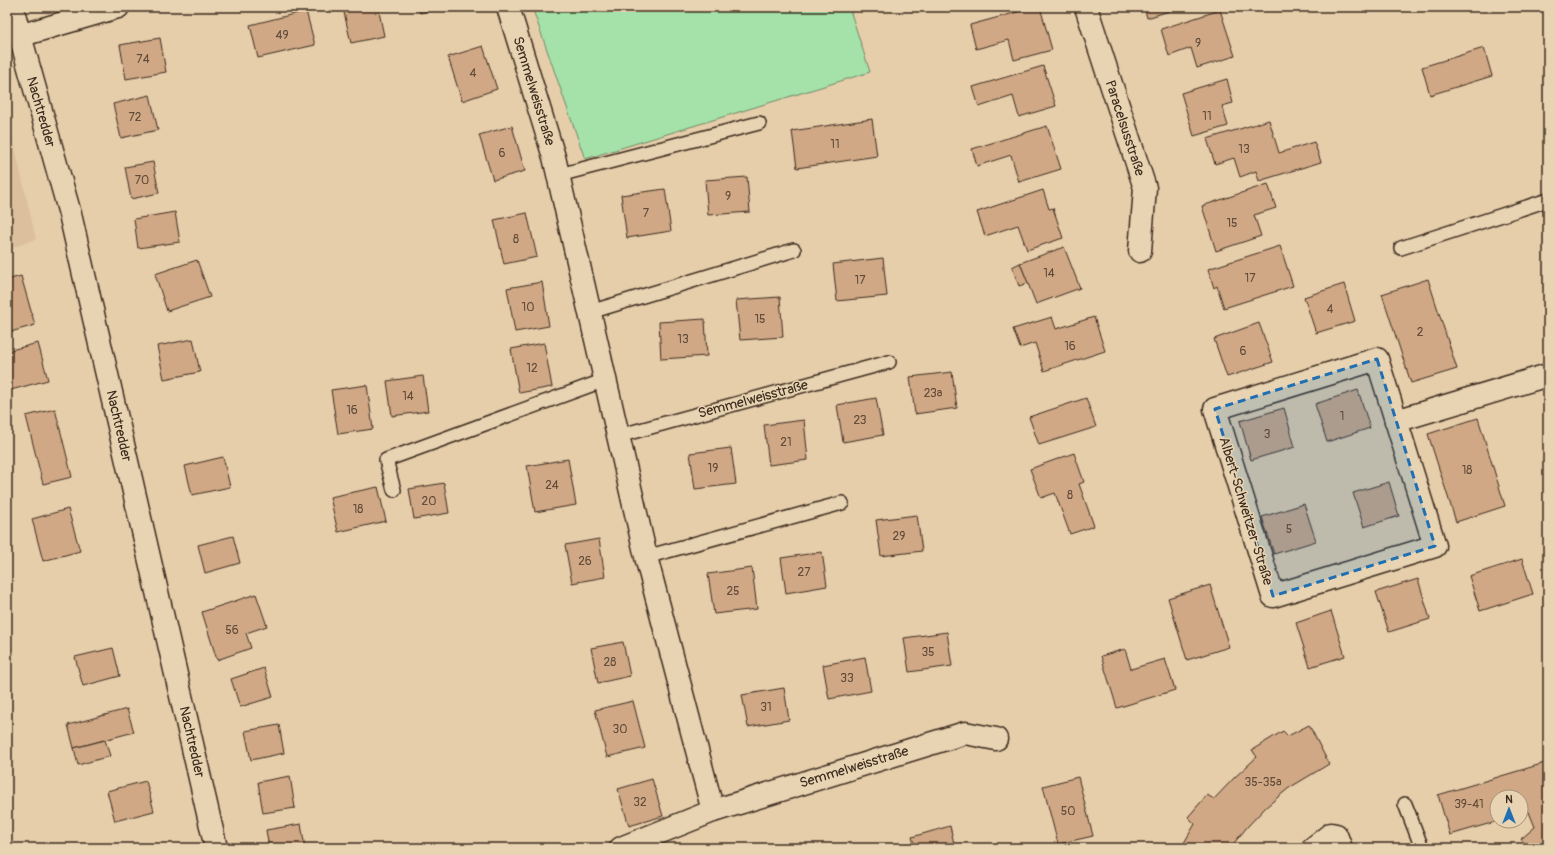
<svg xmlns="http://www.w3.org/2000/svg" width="1555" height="855" font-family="Pangolin,sans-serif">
<rect width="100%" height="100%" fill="#e6ceab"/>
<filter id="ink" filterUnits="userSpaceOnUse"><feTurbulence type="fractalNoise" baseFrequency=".025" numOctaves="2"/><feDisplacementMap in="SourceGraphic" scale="8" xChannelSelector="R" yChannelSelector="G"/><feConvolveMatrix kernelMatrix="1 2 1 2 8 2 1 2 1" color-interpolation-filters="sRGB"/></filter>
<g filter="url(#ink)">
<!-- built -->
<polygon fill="#dcc09d" points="7,113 36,239 7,250"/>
<!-- green -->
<polygon fill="#a4e2a9" stroke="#708664" points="532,7 849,7 870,72 585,159"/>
<!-- building -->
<g fill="#d0a885" stroke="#3b2a1e">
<polygon points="348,7 378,7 384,36 351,43 343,8"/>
<polygon points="418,7 443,7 420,13"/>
<polygon points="982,7 996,7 984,11"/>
<polygon points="1036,7 1040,7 1052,50 1014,60 1009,40 976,49 970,25"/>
<polygon points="1144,7 1178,7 1179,8 1147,18"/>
<polygon points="1220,10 1235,56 1197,68 1191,48 1169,56 1161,29"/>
<polygon points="306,11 315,45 258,58 250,25"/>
<polygon points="160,38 166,72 126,79 120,45"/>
<polygon points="483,46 497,89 462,101 448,57"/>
<polygon points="1484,48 1492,76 1430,95 1422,67"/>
<polygon points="1043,66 1056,106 1019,117 1013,96 979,107 973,87"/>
<polygon points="1227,79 1233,103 1222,106 1228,126 1194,136 1181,93"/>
<polygon points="150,95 158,130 121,138 113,104"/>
<polygon points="872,119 877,156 797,168 792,131"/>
<polygon points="1269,120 1279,153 1314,142 1321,162 1259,181 1256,171 1240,177 1234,158 1215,164 1207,139"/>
<polygon points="512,126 525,171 493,180 479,135"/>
<polygon points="1047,126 1061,169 1019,182 1011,155 977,166 972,149"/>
<polygon points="153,162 159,193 131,199 125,167"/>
<polygon points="747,177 750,212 708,215 705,180"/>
<polygon points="1268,184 1276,208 1254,215 1261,236 1216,251 1202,206"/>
<polygon points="665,189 671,231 627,238 621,195"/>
<polygon points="1043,190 1049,209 1053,208 1063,238 1027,250 1018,225 985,236 977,212"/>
<polygon points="175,212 180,242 138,248 134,219"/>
<polygon points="527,213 537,257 504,264 494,220"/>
<polygon points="1280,246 1293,286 1224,308 1217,286 1214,288 1208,269"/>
<polygon points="1064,247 1080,288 1036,304 1020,263"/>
<polygon points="883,258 887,296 837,301 833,264"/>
<polygon points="197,260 210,297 167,311 155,274"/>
<polygon points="1020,263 1028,283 1019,286 1012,267"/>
<polygon points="21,276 35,325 7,333 7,280"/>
<polygon points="1428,279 1457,369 1411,383 1382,294"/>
<polygon points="542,282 549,326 515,332 507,288"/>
<polygon points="1344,284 1355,321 1316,333 1304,297"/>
<polygon points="780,297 783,337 740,340 736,300"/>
<polygon points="1052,317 1056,329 1094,317 1105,351 1044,371 1035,343 1020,348 1013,329"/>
<polygon points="705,319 707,356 661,359 659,322"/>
<polygon points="1259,323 1273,362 1227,377 1214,339"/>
<polygon points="193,339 200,372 164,379 157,346"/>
<polygon points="38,343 48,380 7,391 7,351"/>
<polygon points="544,343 552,387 519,393 511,349"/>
<polygon points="952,372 957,408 915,414 910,377"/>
<polygon points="423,376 428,411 392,416 387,381"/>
<polygon points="367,385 373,429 338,434 331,390"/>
<polygon points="1358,390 1370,428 1327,442 1315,404"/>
<polygon points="876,398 883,435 843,442 837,405"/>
<polygon points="1086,398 1096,427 1039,445 1029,417"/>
<polygon points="1284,408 1295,447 1251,460 1240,421"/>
<polygon points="55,409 72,477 43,484 26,416"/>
<polygon points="1478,418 1505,506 1456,522 1428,434"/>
<polygon points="804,420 808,460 769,465 764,425"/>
<polygon points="731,448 736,484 695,489 690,453"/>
<polygon points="1074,453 1084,482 1079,484 1094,526 1070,534 1055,493 1041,498 1030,469"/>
<polygon points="223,457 230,487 192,495 185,466"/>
<polygon points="568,459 576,505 535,512 527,466"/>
<polygon points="1389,482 1399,516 1364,527 1353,493"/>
<polygon points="444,483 449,513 414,519 409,489"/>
<polygon points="378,487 386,521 338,532 330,497"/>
<polygon points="1304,504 1316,541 1274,554 1262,517"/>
<polygon points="68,509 80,551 43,561 32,519"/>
<polygon points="917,515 922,551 881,556 876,520"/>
<polygon points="233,536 240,563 205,573 198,545"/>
<polygon points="599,539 605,577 572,583 565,545"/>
<polygon points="822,552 827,586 786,593 781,558"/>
<polygon points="1522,559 1533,594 1480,611 1469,576"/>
<polygon points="752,568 757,609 714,614 708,574"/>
<polygon points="1418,579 1430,619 1389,632 1376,592"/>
<polygon points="1210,585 1229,647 1187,660 1168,598"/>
<polygon points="256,594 267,626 246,633 251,648 217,660 202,612"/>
<polygon points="1331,611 1345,656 1310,667 1296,623"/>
<polygon points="947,632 952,666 909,672 904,638"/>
<polygon points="623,642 630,676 598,683 591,648"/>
<polygon points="113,648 120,676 83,686 75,657"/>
<polygon points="1125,649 1131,669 1165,659 1175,690 1117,708 1101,656"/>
<polygon points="865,657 871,691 829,699 823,665"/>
<polygon points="264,668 273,697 240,707 231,679"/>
<polygon points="784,688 789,720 748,727 742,695"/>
<polygon points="633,701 645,748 607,757 595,710"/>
<polygon points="127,709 134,732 74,748 68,725"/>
<polygon points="279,725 284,753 251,760 245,731"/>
<polygon points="1309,725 1329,764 1289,788 1266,807 1248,826 1230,848 1181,848 1195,824 1188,817 1207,795 1214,799 1235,777 1257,757 1252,750 1283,731 1288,736"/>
<polygon points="105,740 110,756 78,765 74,748"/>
<polygon points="1548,762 1548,848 1527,848 1521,839 1535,827 1529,812 1521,814 1521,797 1497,797 1498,821 1450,835 1438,795"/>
<polygon points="290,776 295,808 263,813 258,782"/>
<polygon points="1078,777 1093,836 1058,844 1043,786"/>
<polygon points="652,779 663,816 629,826 618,789"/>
<polygon points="146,781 154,811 115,821 107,791"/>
<polygon points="301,824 305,848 269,848 266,830"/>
<polygon points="950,826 955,848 915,848 912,837"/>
</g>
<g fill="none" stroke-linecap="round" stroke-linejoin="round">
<!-- lane casing -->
<g stroke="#3b2a1e" stroke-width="16">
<g id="lane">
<polyline points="559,175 759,123"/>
<polyline points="1401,248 1548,200"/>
<polyline points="590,312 794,250"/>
<polyline points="618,436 889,362"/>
<polyline points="394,490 386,460 605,380"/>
<polyline points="646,557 842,503"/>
<polyline points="1405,804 1422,848"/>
</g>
</g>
<!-- street casing -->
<g stroke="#3b2a1e" stroke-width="25">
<g id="street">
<polyline points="12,7 70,214 216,848"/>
<polyline points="508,7 554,157 646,557 713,811"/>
<polyline points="1086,7 1145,188 1140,251"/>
<polyline points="19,36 118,7"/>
<polygon points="1377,359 1435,546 1273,596 1215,409"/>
<polyline points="1396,421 1548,375"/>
<polyline points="621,848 713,811 965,733 996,739"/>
<polyline points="1313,848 1331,834 1336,835 1341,848"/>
</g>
</g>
<!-- lane -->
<use href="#lane" stroke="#e8d4b2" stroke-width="13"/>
<!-- street -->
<use href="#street" stroke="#e8d4b2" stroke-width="22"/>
</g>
</g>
<!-- marked area -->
<path fill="#1f6fb2" fill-opacity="0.2" stroke="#1f6fb2" stroke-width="3" stroke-dasharray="8 5" stroke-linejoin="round" d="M 1377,359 L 1435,546 L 1273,596 L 1215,409 Z"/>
<g text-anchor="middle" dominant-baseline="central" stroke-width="3" stroke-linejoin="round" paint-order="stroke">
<!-- number labels -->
<g font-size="12" fill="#604a38">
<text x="282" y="35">49</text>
<text x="1198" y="43">9</text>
<text x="143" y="59">74</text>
<text x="473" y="73">4</text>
<text x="1207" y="116">11</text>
<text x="135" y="117">72</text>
<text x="835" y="144">11</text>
<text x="1244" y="149">13</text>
<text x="502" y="153">6</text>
<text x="142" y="180">70</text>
<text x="728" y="196">9</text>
<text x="646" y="213">7</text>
<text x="1232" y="223">15</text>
<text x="516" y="239">8</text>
<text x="1049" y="273">14</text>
<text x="1250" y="278">17</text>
<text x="860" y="280">17</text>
<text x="528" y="307">10</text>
<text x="1330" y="309">4</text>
<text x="760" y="319">15</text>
<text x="1420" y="332">2</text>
<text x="683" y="339">13</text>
<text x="1070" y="346">16</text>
<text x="1243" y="351">6</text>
<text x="532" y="368">12</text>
<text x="933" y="393">23a</text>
<text x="408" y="396">14</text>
<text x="352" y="410">16</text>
<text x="1342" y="416">1</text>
<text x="860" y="420">23</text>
<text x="1267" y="434">3</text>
<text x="786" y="442">21</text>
<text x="713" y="468">19</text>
<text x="1467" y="470">18</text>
<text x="552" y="485">24</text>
<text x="1070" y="495">8</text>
<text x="429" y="501">20</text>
<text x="358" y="509">18</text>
<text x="1289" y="529">5</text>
<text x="899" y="536">29</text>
<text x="585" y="561">26</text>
<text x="804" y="572">27</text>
<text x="733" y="591">25</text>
<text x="232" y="630">56</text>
<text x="928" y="652">35</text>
<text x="610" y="662">28</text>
<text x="847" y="678">33</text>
<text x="766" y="707">31</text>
<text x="620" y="729">30</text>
<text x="1263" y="782">35-35a</text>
<text x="640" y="802">32</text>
<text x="1469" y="804">39-41</text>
<text x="1068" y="811">50</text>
</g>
<!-- street labels -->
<g font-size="14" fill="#3b2a1e" stroke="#e8d4b2">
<text transform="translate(534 91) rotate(73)">Semmelweisstraße</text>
<text transform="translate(41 112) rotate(74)">Nachtredder</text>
<text transform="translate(1125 128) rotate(72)">Paracelsusstraße</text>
<text transform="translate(753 399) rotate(-15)">Semmelweisstraße</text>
<text transform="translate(119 426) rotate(77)">Nachtredder</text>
<text transform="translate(1246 511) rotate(73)">Albert-Schweitzer-Straße</text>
<text transform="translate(192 742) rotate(77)">Nachtredder</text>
<text transform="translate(854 767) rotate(-17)">Semmelweisstraße</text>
</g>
</g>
<!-- margin -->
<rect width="1555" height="855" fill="none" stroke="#e8d4b2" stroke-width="24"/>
<rect x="12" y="12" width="1531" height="831" fill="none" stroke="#3b2a1e" stroke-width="1.5" filter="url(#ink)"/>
<!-- north arrow -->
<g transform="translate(1509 809)"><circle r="19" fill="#e8d4b2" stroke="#a39077"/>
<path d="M0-3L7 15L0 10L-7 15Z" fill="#1f6fb2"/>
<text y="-6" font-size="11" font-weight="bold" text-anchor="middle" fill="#3b2a1e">N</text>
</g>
</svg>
